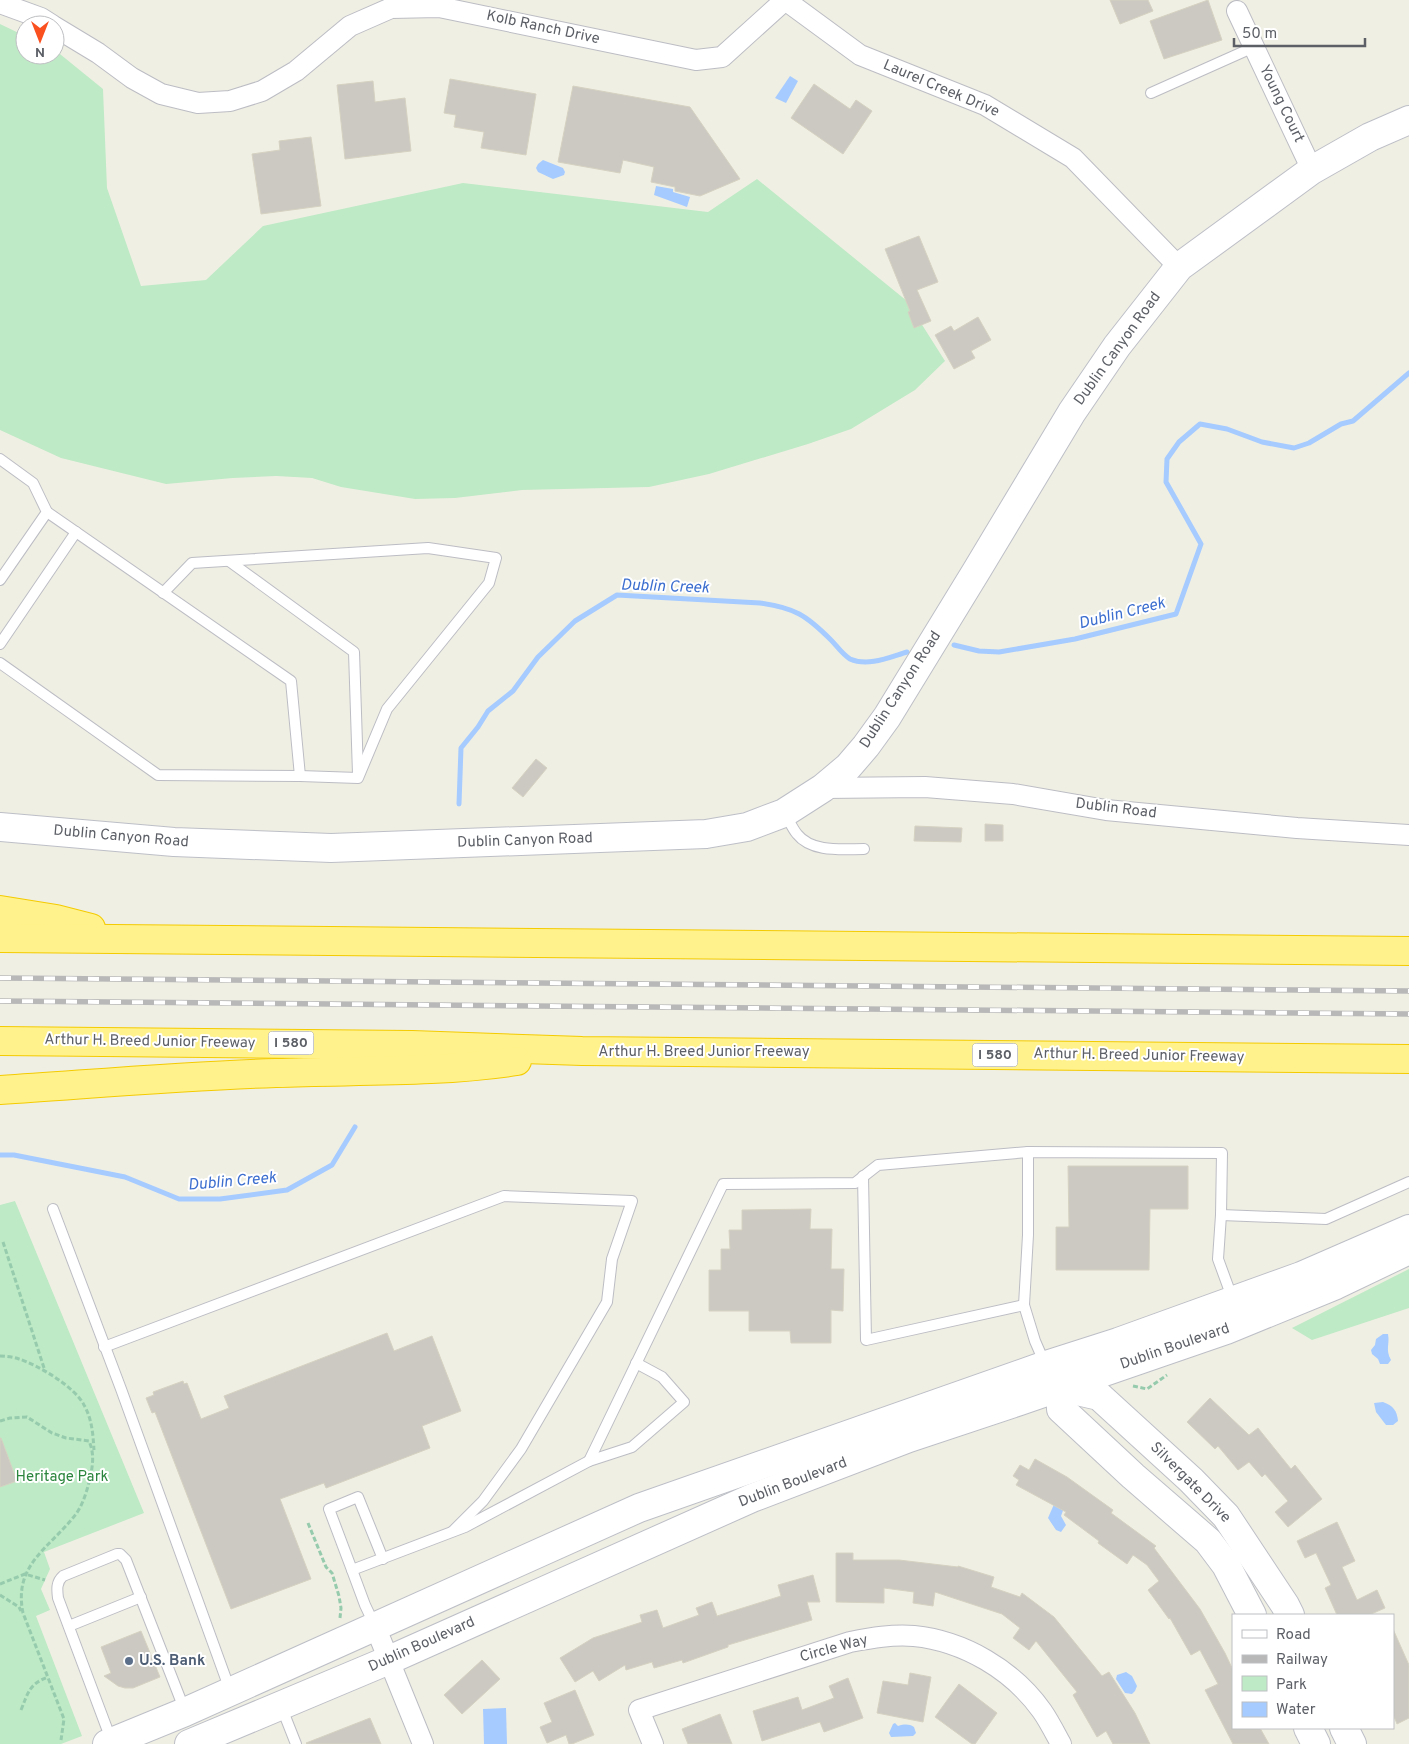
<svg xmlns="http://www.w3.org/2000/svg" width="1409" height="1744" font-family="Overpass,sans-serif">
<rect width="100%" height="100%" fill="#f0efe4"/>
<!-- green -->
<g fill="#beeac5">
<polygon points="0,24 25,36 25,55 55,55 55,50 103,89 107,188 141,286 206,280 263,226 463,183 708,212 757,179 907,301 945,361 915,390 851,429 808,444 709,474 649,487 522,490 455,498 415,499 341,487 312,478 276,476 233,478 166,484 61,458 0,430"/>
<polygon points="15,1201 144,1513 44,1552 50,1569 41,1589 50,1610 36,1616 82,1736 61,1744 0,1744 0,1205"/>
<polygon points="1409,1269 1409,1308 1312,1340 1292,1328"/>
</g>
<!-- water -->
<g fill="#a5cbff">
<polygon points="790,76 798,81 786,103 775,98"/>
<polygon points="543,160 563,168 565,172 564,175 553,179 538,172 536,168 538,164"/>
<polygon points="656,186 673,189 673,192 690,197 687,207 654,195"/>
<path d="M 1383,1334 L 1388,1334 C 1390,1345 1385,1349 1391,1360 L 1388,1364 L 1380,1364 L 1378,1359 L 1372,1354 L 1371,1350 L 1375,1345 L 1376,1339 Z"/>
<path d="M 1383,1402 C 1393,1406 1397,1410 1398,1421 L 1393,1425 L 1386,1425 L 1376,1412 L 1374,1403 Z"/>
<polygon points="1055,1502 1064,1508 1061,1516 1066,1525 1061,1532 1056,1530 1048,1518"/>
<polygon points="1126,1672 1132,1676 1137,1686 1135,1691 1132,1694 1125,1693 1116,1679 1117,1675"/>
<polygon points="506,1708 507,1744 484,1744 483,1709"/>
<path d="M 895,1723 L 898,1726 C 905,1724 909,1724 914,1727 L 916,1733 L 913,1736 L 891,1737 L 889,1733 L 893,1724 Z"/>
</g>
<g fill="none" stroke-linecap="round" stroke-linejoin="round">
<!-- stream -->
<g stroke="#a5cbff" stroke-width="5">
<polyline points="954,645 979,651 999,652 1075,639 1176,614 1201,544 1166,482 1167,459 1179,442 1200,424 1227,429 1262,442 1294,448 1309,443 1341,424 1353,421 1409,373"/>
<path d="M 459,804 L 461,748 L 478,727 L 488,711 L 513,691 L 538,657 L 575,621 L 617,595 L 760,603 C 795,608 806,615 831,640 C 836,645 843,655 850,659 C 868,667 890,657 907,652"/>
<polyline points="0,1155 14,1155 125,1177 179,1199 220,1199 287,1190 332,1165 355,1127"/>
</g>
</g>
<!-- building -->
<g fill="#cbc9c1" stroke="#d6d2c2">
<polygon points="1110,0 1148,0 1153,11 1120,24"/>
<polygon points="1208,0 1222,40 1164,59 1150,21"/>
<polygon points="450,79 536,94 526,155 481,148 484,132 454,127 456,115 444,113"/>
<polygon points="373,81 375,102 405,98 411,151 345,159 337,85"/>
<polygon points="814,84 850,109 856,100 872,111 843,154 791,118"/>
<polygon points="573,86 690,107 740,179 700,196 675,191 675,187 651,182 654,167 623,160 620,173 558,162"/>
<polygon points="311,137 321,206 261,214 252,154 280,150 279,141"/>
<polygon points="919,236 938,282 917,290 931,321 914,328 908,312 910,311 885,249"/>
<polygon points="978,317 991,340 971,351 975,358 954,369 935,335 951,326 954,331"/>
<polygon points="536,759 547,768 523,797 512,788"/>
<polygon points="985,824 1003,825 1003,841 985,841"/>
<polygon points="915,826 962,828 961,842 914,841"/>
<polygon points="1068,1166 1188,1166 1188,1209 1150,1209 1149,1270 1056,1270 1056,1227 1069,1227"/>
<polygon points="811,1209 810,1229 832,1229 831,1269 844,1269 843,1311 831,1310 831,1343 791,1343 790,1331 749,1331 749,1311 709,1311 709,1270 721,1270 721,1249 730,1249 729,1230 742,1230 742,1210"/>
<polygon points="387,1333 394,1351 432,1336 461,1411 422,1426 430,1448 326,1488 324,1483 280,1499 311,1579 231,1609 155,1412 152,1413 146,1398 154,1395 153,1392 183,1381 184,1384 187,1383 201,1419 229,1408 224,1396"/>
<polygon points="1210,1398 1249,1435 1258,1428 1291,1469 1295,1465 1322,1499 1288,1527 1275,1512 1288,1501 1265,1474 1262,1477 1249,1462 1238,1470 1218,1446 1215,1449 1187,1422"/>
<polygon points="0,1438 1,1438 17,1481 0,1487"/>
<polygon points="1035,1459 1067,1477 1113,1510 1111,1513 1156,1546 1154,1548 1200,1609 1225,1653 1233,1670 1233,1728 1260,1728 1269,1744 1233,1744 1205,1690 1218,1684 1200,1650 1191,1655 1170,1618 1169,1619 1148,1590 1159,1581 1147,1565 1133,1555 1127,1564 1098,1543 1099,1541 1064,1515 1066,1512 1016,1485 1019,1480 1013,1476 1020,1465 1029,1470"/>
<polygon points="1337,1522 1355,1561 1342,1567 1357,1600 1377,1590 1385,1608 1369,1615 1337,1615 1325,1588 1331,1585 1316,1553 1305,1558 1297,1541"/>
<polygon points="836,1553 853,1553 853,1560 899,1560 958,1567 958,1566 994,1577 991,1587 1020,1597 1022,1593 1054,1617 1102,1676 1109,1672 1135,1713 1150,1744 1113,1744 1106,1731 1097,1737 1073,1695 1077,1692 1036,1641 1029,1650 1013,1638 1020,1628 1002,1614 935,1592 933,1606 913,1603 914,1592 884,1588 884,1603 836,1602"/>
<polygon points="813,1575 820,1602 807,1602 812,1620 728,1645 728,1647 683,1663 682,1660 654,1668 652,1662 626,1670 625,1665 599,1681 593,1671 575,1682 560,1658 593,1638 642,1622 640,1615 657,1610 663,1628 699,1615 696,1608 712,1602 717,1616 781,1596 778,1585"/>
<polygon points="1393,1629 1409,1665 1409,1718 1397,1724 1393,1714"/>
<polygon points="141,1631 160,1677 133,1688 125,1688 118,1686 104,1676 111,1673 101,1647"/>
<polygon points="482,1660 500,1679 462,1714 444,1695"/>
<polygon points="910,1673 931,1677 923,1722 877,1713 883,1681 908,1685"/>
<polygon points="848,1678 863,1718 824,1732 820,1722 762,1741 753,1711 798,1697 802,1710 834,1698 829,1686"/>
<polygon points="959,1684 997,1713 975,1744 972,1744 935,1717"/>
<polygon points="575,1690 594,1735 572,1744 569,1744 566,1735 547,1743 540,1727 552,1722 544,1703"/>
<polygon points="720,1714 732,1744 688,1744 682,1729"/>
<polygon points="370,1718 381,1744 307,1744 306,1743"/>
</g>
<g fill="none" stroke-linecap="round" stroke-linejoin="round">
<!-- lane casing -->
<g stroke="#bcbdc4" stroke-width="12">
<g id="lane">
<polyline points="1151,93 1254,47"/>
<polyline points="0,459 33,483 47,512 0,580"/>
<polyline points="229,561 354,652 358,774"/>
<polyline points="163,593 192,563 428,548 496,558 489,583 387,709 358,778 300,776"/>
<polyline points="0,644 76,532"/>
<polyline points="0,663 158,775 300,776 291,681 47,512"/>
<path d="M 785,814 C 789,820 792,828 797,834 C 812,853 843,849 864,849"/>
<polyline points="1028,1152 1028,1235 1024,1305 1035,1341 1045,1364"/>
<polyline points="863,1176 866,1340 1024,1305"/>
<polyline points="53,1209 121,1389 230,1690"/>
<polyline points="1221,1215 1326,1219 1409,1182"/>
<polyline points="104,1347 504,1196 632,1201 612,1259 607,1302 521,1449 483,1501 453,1531"/>
<polyline points="589,1461 723,1184 855,1183 878,1165 1028,1152 1222,1153 1221,1215 1218,1259 1233,1300"/>
<polyline points="352,1570 329,1509 358,1497 383,1559"/>
<polyline points="69,1626 141,1597"/>
<polyline points="375,1626 365,1605 352,1570 465,1527 589,1461 632,1447 684,1402 662,1377 636,1363"/>
<polyline points="281,1706 296,1744"/>
<path d="M 112,1742 L 58,1598 C 57,1590 56,1582 63,1576 L 117,1554 L 120,1554 L 126,1560 L 185,1711"/>
</g>
</g>
<!-- street casing -->
<g stroke="#bcbdc4" stroke-width="22">
<g id="street">
<polyline points="785,0 860,55 985,105 1073,158 1179,267"/>
<polyline points="0,3 41,18 52,25"/>
<polyline points="1237,11 1312,170"/>
<polyline points="55,27 98,53 132,78 161,94 198,103 230,101 262,91 296,71 350,26 391,8 439,7 696,60 722,57 785,0"/>
<polyline points="823,788 925,787 1013,794 1106,810 1297,828 1409,835"/>
<polyline points="375,1626 423,1744"/>
<path d="M 653,1744 L 639,1710 L 850,1642 C 871,1638 893,1634 914,1636 C 964,1641 1013,1670 1042,1711 C 1049,1721 1055,1733 1061,1744"/>
</g>
</g>
<!-- secondary casing -->
<g stroke="#bdbfc7" stroke-width="30">
<g id="secondary">
<polyline points="0,827 174,842 331,848 706,834 747,827 784,813 823,788 848,767 866,746 887,717 977,570 1072,412 1117,346 1179,267 1312,170 1370,137 1409,120"/>
<polyline points="1051,1373 1060,1387 1061,1409 1133,1476 1208,1541 1226,1565 1252,1615"/>
<polyline points="1060,1387 1099,1396 1191,1480 1226,1516 1285,1605 1290,1615"/>
<polyline points="1308,1728 1316,1744"/>
<polyline points="1344,1728 1352,1744"/>
<polyline points="107,1744 185,1712 639,1508 1046,1365 1118,1342 1301,1276 1409,1229"/>
<polyline points="189,1744 389,1660 752,1498 909,1438 1020,1401 1226,1330 1336,1285 1409,1250"/>
</g>
</g>
<!-- highway casing -->
<g stroke="#f4cb00" stroke-width="30">
<g id="highway">
<polyline points="0,910 56,919 91,928"/>
<polyline points="0,938 1409,951"/>
<polyline points="0,1041 412,1045 582,1051 1409,1059"/>
<path d="M 0,1090 C 92,1084 184,1076 276,1073 C 356,1070 437,1073 517,1061"/>
</g>
</g>
<!-- path -->
<g stroke="#96cbad" stroke-width="3" stroke-dasharray="5 2.5" stroke-linecap="butt">
<polyline points="3,1242 45,1371"/>
<path d="M 0,1356 C 6,1356 13,1357 19,1359 C 38,1365 75,1387 84,1405 C 92,1419 93,1434 94,1450"/>
<polyline points="1133,1386 1147,1389 1167,1375"/>
<path d="M 0,1421 L 10,1418 L 27,1417 L 52,1433 L 66,1438 L 89,1441 C 94,1453 93,1462 91,1474 C 88,1487 84,1503 76,1514 C 50,1548 13,1564 23,1613 L 64,1719 L 61,1740"/>
<polyline points="308,1523 326,1567 332,1573 339,1596 341,1608 340,1618"/>
<polyline points="0,1584 25,1574 45,1580"/>
<polyline points="0,1595 19,1607 21,1611"/>
<path d="M 21,1710 C 28,1693 29,1684 48,1677"/>
</g>
<!-- lane -->
<use href="#lane" stroke="#fff" stroke-width="10"/>
<!-- street -->
<use href="#street" stroke="#fff" stroke-width="20"/>
<!-- secondary -->
<use href="#secondary" stroke="#fff" stroke-width="28"/>
<!-- highway -->
<use href="#highway" stroke="#fff28c" stroke-width="28"/>
<!-- rail casing -->
<g stroke="#b8b8b9" stroke-width="5.5">
<g id="rail">
<polyline points="0,978 1409,991"/>
<polyline points="0,1001 1409,1014"/>
</g>
</g>
<!-- rail -->
<use href="#rail" stroke="#fff" stroke-width="4" stroke-dasharray="11" stroke-linecap="butt"/>
</g>
<!-- markers -->
<circle fill="#5c6f8a" stroke="#fff" stroke-width="2" cx="129" cy="1661" r="5"/>
<g text-anchor="middle" dominant-baseline="central" stroke-width="4" stroke-linejoin="round" paint-order="stroke">
<!-- shield labels -->
<g fill="#fff" stroke="#8d8f94" stroke-width="1">
<rect x="268.5" y="1031.5" width="45" height="23" rx="4"/>
<rect x="972.5" y="1043.5" width="45" height="23" rx="4"/>
</g>
<g font-size="14" font-weight="bold" fill="#5c5f66">
<text x="291" y="1043">I 580</text>
<text x="995" y="1055">I 580</text>
</g>
<!-- street labels -->
<g font-size="15" fill="#5c5f66" stroke="#fff">
<text transform="translate(543 28) rotate(12)">Kolb Ranch Drive</text>
<text transform="translate(941 89) rotate(23)">Laurel Creek Drive</text>
<text transform="translate(1281 104) rotate(64)">Young Court</text>
<text transform="translate(1118 349) rotate(-54)">Dublin Canyon Road</text>
<text transform="translate(901 690) rotate(-57)">Dublin Canyon Road</text>
<text transform="translate(1116 809) rotate(7)">Dublin Road</text>
<text transform="translate(121 837) rotate(5)">Dublin Canyon Road</text>
<text transform="translate(525 841) rotate(-2)">Dublin Canyon Road</text>
<text transform="translate(150 1042) rotate(1)">Arthur H. Breed Junior Freeway</text>
<text x="704" y="1052">Arthur H. Breed Junior Freeway</text>
<text transform="translate(1139 1056) rotate(1)">Arthur H. Breed Junior Freeway</text>
<text transform="translate(1175 1347) rotate(-19)">Dublin Boulevard</text>
<text transform="translate(793 1483) rotate(-21)">Dublin Boulevard</text>
<text transform="translate(1190 1483) rotate(45)">Silvergate Drive</text>
<text transform="translate(422 1645) rotate(-24)">Dublin Boulevard</text>
<text transform="translate(834 1649) rotate(-15)">Circle Way</text>
</g>
<!-- park labels -->
<g font-size="15" fill="#2c853d" stroke="#fff">
<text x="62" y="1477">Heritage Park</text>
</g>
<!-- service labels -->
<g font-size="15" font-weight="bold" fill="#4e5e75" stroke="#fff" text-anchor="start">
<text x="139" y="1661">U.S. Bank</text>
</g>
<!-- water labels -->
<g font-size="16" font-style="italic" fill="#3b6ecf" stroke="#fff">
<text transform="translate(665 587) rotate(2)">Dublin Creek</text>
<text transform="translate(1122 614) rotate(-14)">Dublin Creek</text>
<text transform="translate(232 1182) rotate(-5)">Dublin Creek</text>
</g>
</g>
<!-- legend -->
<rect x="1232" y="1614" width="162" height="115" fill="#ffffff" stroke="#bebfc2"/>
<rect x="1242" y="1630" width="25" height="8" fill="#ffffff" stroke="#bebfc2"/>
<text x="1276" y="1639" font-size="15" fill="#5c5f66">Road</text>
<rect x="1242" y="1655" width="25" height="8" fill="#b8b8b9" stroke="#bebfc2"/>
<text x="1276" y="1664" font-size="15" fill="#5c5f66">Railway</text>
<rect x="1242" y="1676" width="25" height="15" fill="#beeac5" stroke="#bebfc2"/>
<text x="1276" y="1689" font-size="15" fill="#5c5f66">Park</text>
<rect x="1242" y="1702" width="25" height="15" fill="#a5cbff" stroke="#bebfc2"/>
<text x="1276" y="1714" font-size="15" fill="#5c5f66">Water</text>
<!-- north arrow -->
<g transform="translate(40 40) rotate(180)"><circle r="24" fill="#ffffff" stroke="#bebfc2"/>
<path d="M0-4L9 19L0 12L-9 19Z" fill="#fa5020"/>
<text y="-8" font-size="14" font-weight="bold" text-anchor="middle" fill="#5c5f66">N</text>
</g>
<!-- scale -->
<path d="M1234 38v8h131v-8" fill="none" stroke="#5c5f66" stroke-width="2.5"/>
<text x="1242" y="38" font-size="15" fill="#5c5f66" stroke="#ffffff" stroke-width="4" paint-order="stroke">50 m</text>
</svg>
